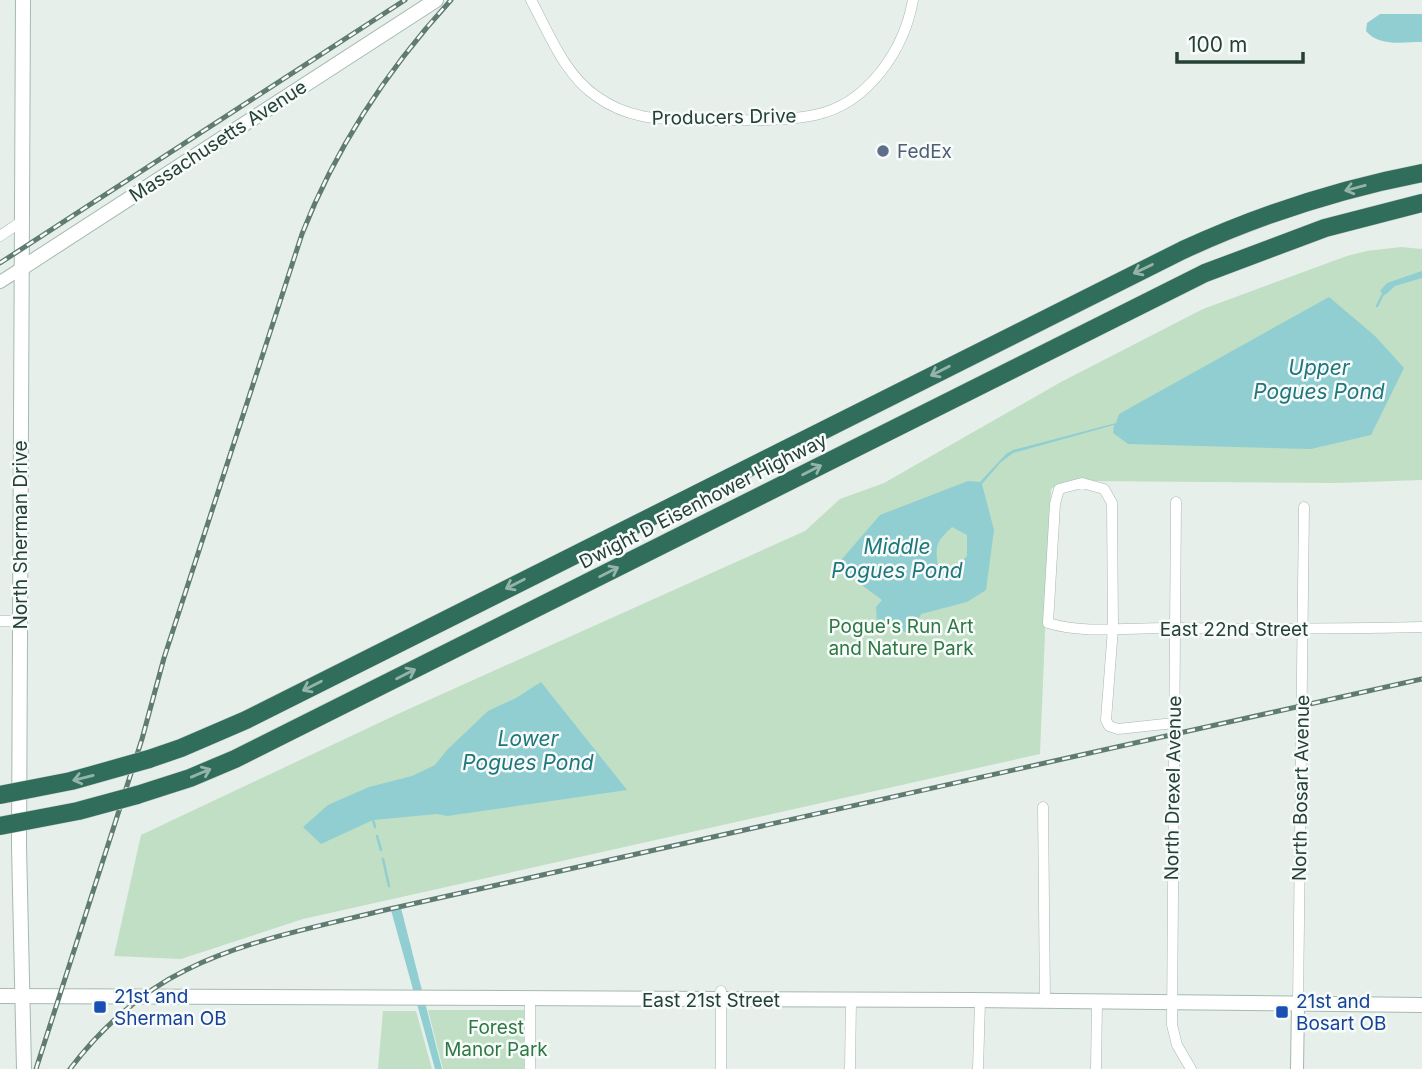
<svg xmlns="http://www.w3.org/2000/svg" width="1422" height="1069" font-family="Inter,sans-serif">
<rect width="100%" height="100%" fill="#e6efea"/>
<!-- green -->
<g fill="#c0dfc5">
<polygon points="1401,247 1422,249 1422,480 1335,483 1088,481 1055,486 1051,489 1040,754 303,919 181,959 114,956 141,835 400,713 805,531 840,499 884,483 1061,382 1203,309 1347,256 1367,251"/>
<polygon points="428,1010 524,1010 524,1069 443,1069"/>
<polygon points="383,1011 416,1011 432,1069 378,1069"/>
</g>
<!-- water -->
<g fill="#90ced2" fill-rule="evenodd">
<path d="M 1380,14 L 1422,14 L 1422,42 C 1403,42 1379,47 1366,31 L 1367,23 Z"/>
<polygon points="1422,271 1422,278 1395,286 1385,295 1380,291 1387,283"/>
<path d="M 1329,297 L 1375,336 L 1404,368 L 1371,435 L 1311,449 L 1128,444 L 1113,433 L 1114,425 L 1013,453 L 1000,463 L 982,484 L 994,530 L 986,590 L 967,602 L 921,614 L 912,634 L 877,623 L 876,607 L 882,600 L 836,566 L 880,515 L 968,481 L 980,482 L 1006,454 L 1013,450 L 1116,423 L 1119,414 ZM 952,527 L 967,535 L 967,556 L 952,573 L 938,567 C 935,545 936,542 952,527 Z"/>
<polygon points="541,682 627,790 447,816 437,814 373,820 321,844 303,827 328,805 369,787 412,776 435,765 447,750 488,711 516,698"/>
<polygon points="401,908 442,1069 435,1069 391,910"/>
</g>
<g fill="none" stroke-linecap="round" stroke-linejoin="round">
<!-- stream -->
<g stroke="#90ced2" stroke-width="2.5">
<polyline points="1377,306 1384,292"/>
<polyline points="373,820 375,827"/>
<polyline points="377,836 381,850"/>
<polyline points="383,859 389,886"/>
</g>
<!-- minor casing -->
<g stroke="#a8b7b1" stroke-width="11">
<g id="minor">
<path d="M 531,0 C 549,33 564,74 596,96 C 632,122 666,119 708,120 C 744,120 779,122 815,115 C 868,104 904,50 913,0"/>
<polyline points="0,236 22,221"/>
<polyline points="1176,502 1172,1025 1177,1045 1191,1069"/>
<polyline points="0,621 20,621"/>
<path d="M 1174,723 L 1118,729 L 1109,726 L 1106,720 L 1113,628 L 1112,503 L 1104,489 L 1082,483 L 1059,489 L 1055,504 L 1048,623 C 1084,634 1126,628 1165,628 C 1251,629 1336,629 1422,627"/>
<polyline points="1043,807 1045,1002"/>
<polyline points="530,999 530,1069"/>
<polyline points="1298,1004 1304,507"/>
<polyline points="721,1069 721,991"/>
<polyline points="850,1069 851,1000"/>
<polyline points="978,1069 980,1001"/>
<polyline points="1096,1069 1097,1003"/>
</g>
</g>
<!-- tertiary casing -->
<g stroke="#a8b7b1" stroke-width="14">
<g id="tertiary">
<polyline points="0,282 22,268"/>
<polyline points="1297,1069 1298,1004"/>
</g>
</g>
<!-- secondary casing -->
<g stroke="#a5bab1" stroke-width="16">
<g id="secondary">
<polyline points="23,0 19,846 24,1069"/>
<polyline points="22,268 436,0"/>
<polyline points="0,996 972,1000 1422,1005"/>
</g>
</g>
<!-- motorway casing -->
<g stroke="#c2cac7" stroke-width="19">
<g id="motorway">
<path d="M 149,759 L 181,748 L 246,720 L 1183,250 C 1259,215 1339,189 1422,173"/>
<polyline points="137,795 190,778 235,759 1205,273 1325,228 1422,203"/>
</g>
</g>
<!-- minor -->
<use href="#minor" stroke="#fff" stroke-width="10"/>
<!-- tertiary -->
<use href="#tertiary" stroke="#fff" stroke-width="12"/>
<!-- secondary -->
<use href="#secondary" stroke="#fff" stroke-width="14"/>
<!-- motorway -->
<use href="#motorway" stroke="#316d5b" stroke-width="18"/>
<!-- rail casing -->
<g stroke="#607c72" stroke-width="5">
<g id="rail">
<polyline points="0,263 405,0"/>
<path d="M 36,1069 L 142,739 L 164,658 L 302,234 C 336,147 388,69 451,0"/>
<path d="M 70,1069 C 100,1029 141,992 186,970 C 246,940 320,926 385,910 L 1422,679"/>
</g>
</g>
<!-- rail -->
<use href="#rail" stroke="#f7fbf9" stroke-width="2.5" stroke-dasharray="8" stroke-linecap="butt"/>
<!-- motorway-bridge casing -->
<g stroke="#c2cac7" stroke-width="19" stroke-linecap="butt">
<g id="motorway-bridge">
<polyline points="0,795 71,781 149,759"/>
<polyline points="0,826 78,811 137,795"/>
</g>
</g>
<!-- motorway-bridge -->
<use href="#motorway-bridge" stroke="#316d5b" stroke-width="18"/>
</g>
<!-- one-way arrows -->
<defs><path id="oneway-shaft" d="M-6 0H5M1.5-3L5.5 0L1.5 3" fill="none" stroke-width="1.6" stroke-linecap="round" stroke-linejoin="round" transform="scale(1.75)"/></defs>
<g stroke="#94b4aa">
<use href="#oneway-shaft" transform="translate(1355 188) rotate(165)"/>
<use href="#oneway-shaft" transform="translate(1143 269) rotate(154)"/>
<use href="#oneway-shaft" transform="translate(940 371) rotate(153)"/>
<use href="#oneway-shaft" transform="translate(812 470) rotate(-27)"/>
<use href="#oneway-shaft" transform="translate(609 572) rotate(-27)"/>
<use href="#oneway-shaft" transform="translate(515 584) rotate(153)"/>
<use href="#oneway-shaft" transform="translate(406 674) rotate(-27)"/>
<use href="#oneway-shaft" transform="translate(312 686) rotate(153)"/>
<use href="#oneway-shaft" transform="translate(201 773) rotate(-23)"/>
<use href="#oneway-shaft" transform="translate(83 778) rotate(166)"/>
</g>
<!-- markers -->
<circle fill="#5c6f8a" stroke="#f7fbf9" stroke-width="2.5" cx="883" cy="151" r="7"/>
<g fill="#1a4fb4" stroke="#f7fbf9" stroke-width="2.5">
<rect x="93" y="1000" width="14" height="14" rx="3.5"/>
<rect x="1275" y="1005" width="14" height="14" rx="3.5"/>
</g>
<g text-anchor="middle" dominant-baseline="central" stroke-width="5" stroke-linejoin="round" paint-order="stroke">
<!-- street labels -->
<g font-size="19" fill="#254137" stroke="#f7fbf9">
<text transform="translate(724 117) rotate(-1)">Producers Drive</text>
<text transform="translate(218 141) rotate(-33)">Massachusetts Avenue</text>
<text transform="translate(703 501) rotate(-27)">Dwight D Eisenhower Highway</text>
<text transform="translate(20 535) rotate(-90)">North Sherman Drive</text>
<text x="1234" y="629">East 22nd Street</text>
<text transform="translate(1173 788) rotate(-89)">North Drexel Avenue</text>
<text transform="translate(1301 788) rotate(-89)">North Bosart Avenue</text>
<text x="711" y="1000">East 21st Street</text>
</g>
<!-- service labels -->
<g font-size="19" fill="#4e5e75" stroke="#f7fbf9" text-anchor="start">
<text x="897" y="151">FedEx</text>
</g>
<!-- park labels -->
<g font-size="19" fill="#2f7844" stroke="#f7fbf9">
<text x="901" y="626">Pogue's Run Art<tspan x="901" dy="22">and Nature Park</tspan></text>
<text x="496" y="1027">Forest<tspan x="496" dy="22">Manor Park</tspan></text>
</g>
<!-- transit labels -->
<g font-size="19" fill="#164399" stroke="#f7fbf9" text-anchor="start">
<text x="114" y="996">21st and<tspan x="114" dy="22">Sherman OB</tspan></text>
<text x="1296" y="1001">21st and<tspan x="1296" dy="22">Bosart OB</tspan></text>
</g>
<!-- water labels -->
<g font-size="21" font-style="italic" fill="#1f777d" stroke="#f7fbf9">
<text x="1319" y="367">Upper<tspan x="1319" dy="24">Pogues Pond</tspan></text>
<text x="897" y="546">Middle<tspan x="897" dy="24">Pogues Pond</tspan></text>
<text x="528" y="738">Lower<tspan x="528" dy="24">Pogues Pond</tspan></text>
</g>
</g>
<!-- scale -->
<path d="M1177 52v10h126v-10" fill="none" stroke="#254137" stroke-width="3.5"/>
<text x="1188" y="52" font-size="21" fill="#254137" stroke="#f7fbf9" stroke-width="5" paint-order="stroke">100 m</text>
</svg>
